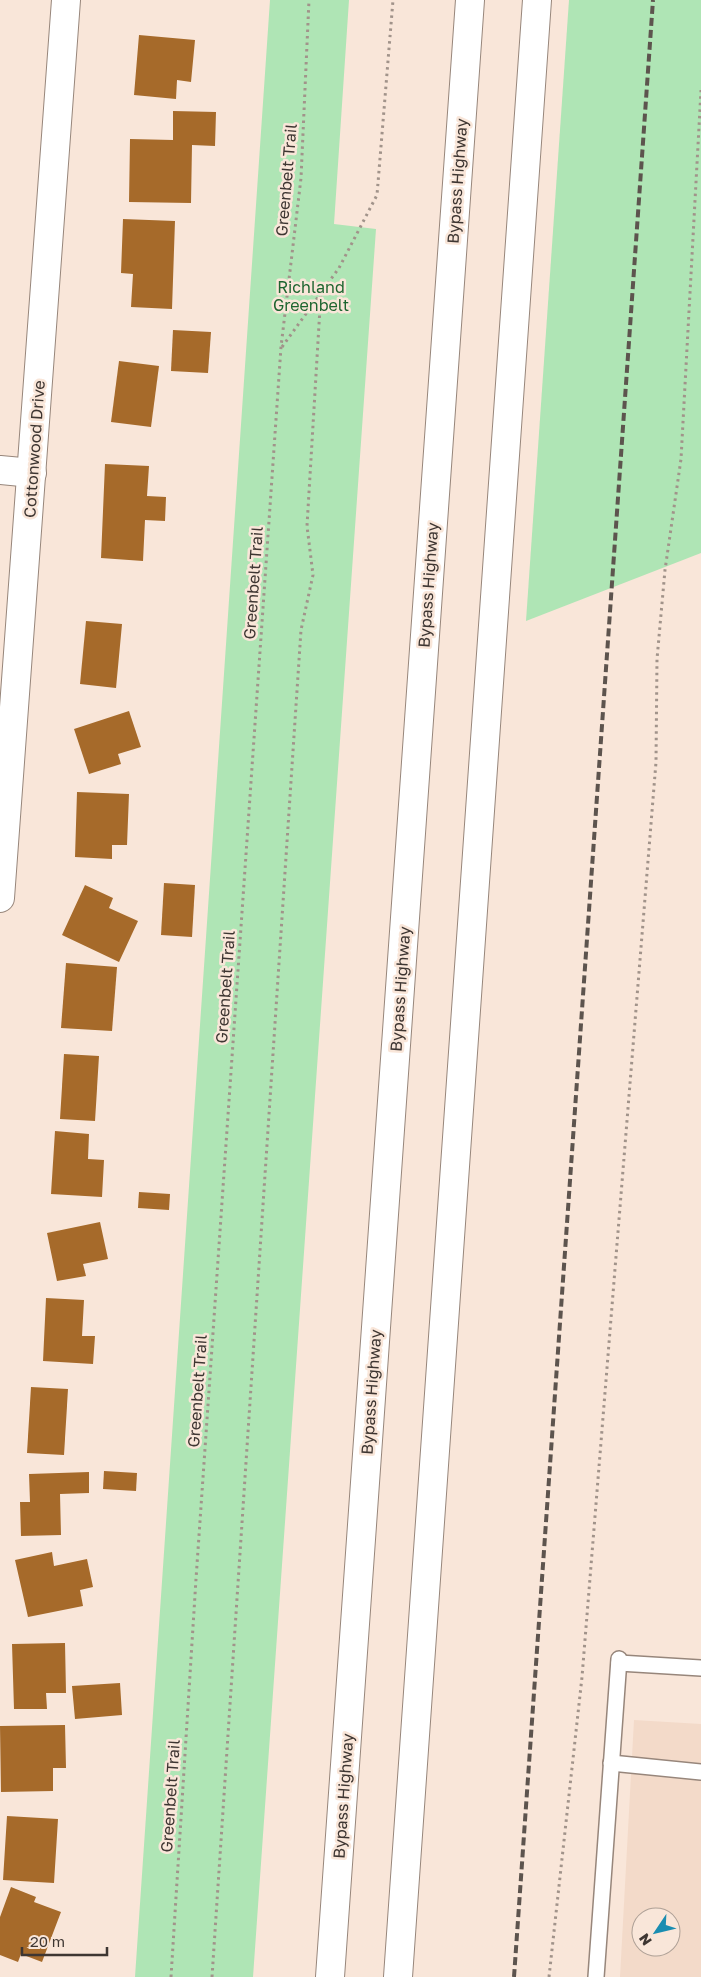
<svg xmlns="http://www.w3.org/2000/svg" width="701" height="1977" font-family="'Golos Text',sans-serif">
<rect width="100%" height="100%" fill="#f9e6d9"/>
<!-- built -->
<path fill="#f3dac9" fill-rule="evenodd" d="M 634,1720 L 701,1724 L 701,1977 L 620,1977 ZM 641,1917 L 671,1917 L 671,1947 L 641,1947 Z"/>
<!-- green -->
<g fill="#afe5b5">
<polygon points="270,0 349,0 334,224 376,229 253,1977 135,1977"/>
<polygon points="569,0 701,0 701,553 526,621"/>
</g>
<!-- building -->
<g fill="#a66a2a">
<polygon points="139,35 195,40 191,82 177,80 176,99 134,95"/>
<polygon points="173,111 216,112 215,146 192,145 191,203 129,202 130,139 173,140"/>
<polygon points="123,219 175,221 172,309 131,307 133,274 121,273"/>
<polygon points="173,330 211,332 208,373 171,371"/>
<polygon points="119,361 159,366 151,427 111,422"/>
<polygon points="105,464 149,466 147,496 166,497 165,521 145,520 143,561 101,558"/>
<polygon points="86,621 122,624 116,688 80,684"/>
<polygon points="129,711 141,747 118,754 121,764 89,774 74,729"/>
<polygon points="77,792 129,794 127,845 112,845 112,859 75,857"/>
<polygon points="164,883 195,885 192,937 161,935"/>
<polygon points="85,885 113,898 109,908 138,921 119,962 62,935"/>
<polygon points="66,963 117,967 112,1031 61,1028"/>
<polygon points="64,1054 99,1056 95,1121 60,1119"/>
<polygon points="55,1131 89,1134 88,1159 104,1160 102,1197 51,1194"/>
<polygon points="139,1192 170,1194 169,1210 138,1208"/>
<polygon points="100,1222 108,1259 83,1264 86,1276 57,1281 47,1233"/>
<polygon points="46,1298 84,1300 82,1336 95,1336 93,1364 43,1361"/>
<polygon points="31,1387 68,1389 64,1455 27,1453"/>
<polygon points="104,1471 137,1473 136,1491 103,1489"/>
<polygon points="89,1472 89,1493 60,1494 61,1535 21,1536 20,1502 30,1502 29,1474"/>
<polygon points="52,1552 54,1566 87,1559 93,1587 80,1590 83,1606 28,1617 15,1560"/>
<polygon points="65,1643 66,1693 46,1693 47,1709 14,1709 12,1644"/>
<polygon points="120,1683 122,1715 75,1719 72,1686"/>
<polygon points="65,1725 66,1768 53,1768 53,1791 1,1792 0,1726"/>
<polygon points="7,1816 58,1819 54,1883 3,1880"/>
<polygon points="11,1887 36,1897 34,1902 61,1912 42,1962 21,1954 18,1962 0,1955 0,1917"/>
</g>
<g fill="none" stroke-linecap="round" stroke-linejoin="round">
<!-- lane casing -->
<g stroke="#97867b" stroke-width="18">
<g id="lane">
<polyline points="619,1663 701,1668"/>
<polyline points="611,1763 701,1772"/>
<polyline points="596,1977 619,1659"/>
</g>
</g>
<!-- street casing -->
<g stroke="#97867b" stroke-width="30">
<polyline id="street" points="0,470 32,473"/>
</g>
<!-- secondary casing -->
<g stroke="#97867b" stroke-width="30">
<polyline id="secondary" points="0,898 66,0"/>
</g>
<!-- highway casing -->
<g stroke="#97867b" stroke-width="30">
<g id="highway">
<polyline points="330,1977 470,0"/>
<polyline points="398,1977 537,0"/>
</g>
</g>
<!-- path -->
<g stroke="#a1938a" stroke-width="3" stroke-dasharray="2.5 4" stroke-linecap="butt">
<polyline points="282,347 339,268 377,195 393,0"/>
<polyline points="171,1977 196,1579 281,347 301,178 309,0"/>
<polyline points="212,1977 301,630 313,575 307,526 321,291"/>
<polyline points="549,1977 582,1677 656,762 657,659 665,570 681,459 701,90"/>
</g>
<!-- lane -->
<use href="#lane" stroke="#fff" stroke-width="15"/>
<!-- street -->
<use href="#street" stroke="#fff" stroke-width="28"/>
<!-- secondary -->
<use href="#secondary" stroke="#fff" stroke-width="28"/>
<!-- highway -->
<use href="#highway" stroke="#fff" stroke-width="28"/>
<!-- rail -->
<polyline stroke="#5d544e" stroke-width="4" stroke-dasharray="8 4" stroke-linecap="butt" points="514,1977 653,0"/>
</g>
<g text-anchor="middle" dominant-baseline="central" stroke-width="5" stroke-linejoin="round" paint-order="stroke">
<!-- street labels -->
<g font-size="16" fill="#3e3632" stroke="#f9e6d9">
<text transform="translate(286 180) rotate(-85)">Greenbelt Trail</text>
<text transform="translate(457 181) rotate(-86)">Bypass Highway</text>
<text transform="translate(34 449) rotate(-86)">Cottonwood Drive</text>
<text transform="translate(253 583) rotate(-86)">Greenbelt Trail</text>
<text transform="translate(428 585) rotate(-86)">Bypass Highway</text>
<text transform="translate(225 987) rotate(-86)">Greenbelt Trail</text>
<text transform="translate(400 989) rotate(-86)">Bypass Highway</text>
<text transform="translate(197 1391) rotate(-86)">Greenbelt Trail</text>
<text transform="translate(371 1392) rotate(-86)">Bypass Highway</text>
<text transform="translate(170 1796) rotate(-86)">Greenbelt Trail</text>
<text transform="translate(343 1796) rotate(-86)">Bypass Highway</text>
</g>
<!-- park labels -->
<g font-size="16" fill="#1d652f" stroke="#f9e6d9">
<text x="311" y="287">Richland<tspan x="311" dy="18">Greenbelt</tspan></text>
</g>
</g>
<!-- north arrow -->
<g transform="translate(656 1932) rotate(235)"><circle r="24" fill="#f9e6d9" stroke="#aea096"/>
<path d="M0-4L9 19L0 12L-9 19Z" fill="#1a8db1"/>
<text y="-8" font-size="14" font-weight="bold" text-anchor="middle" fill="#3e3632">N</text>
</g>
<!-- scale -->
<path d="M22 1947v8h85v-8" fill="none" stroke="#3e3632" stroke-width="2.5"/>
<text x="30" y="1947" font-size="15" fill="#3e3632" stroke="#f9e6d9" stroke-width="4" paint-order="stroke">20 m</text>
</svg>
